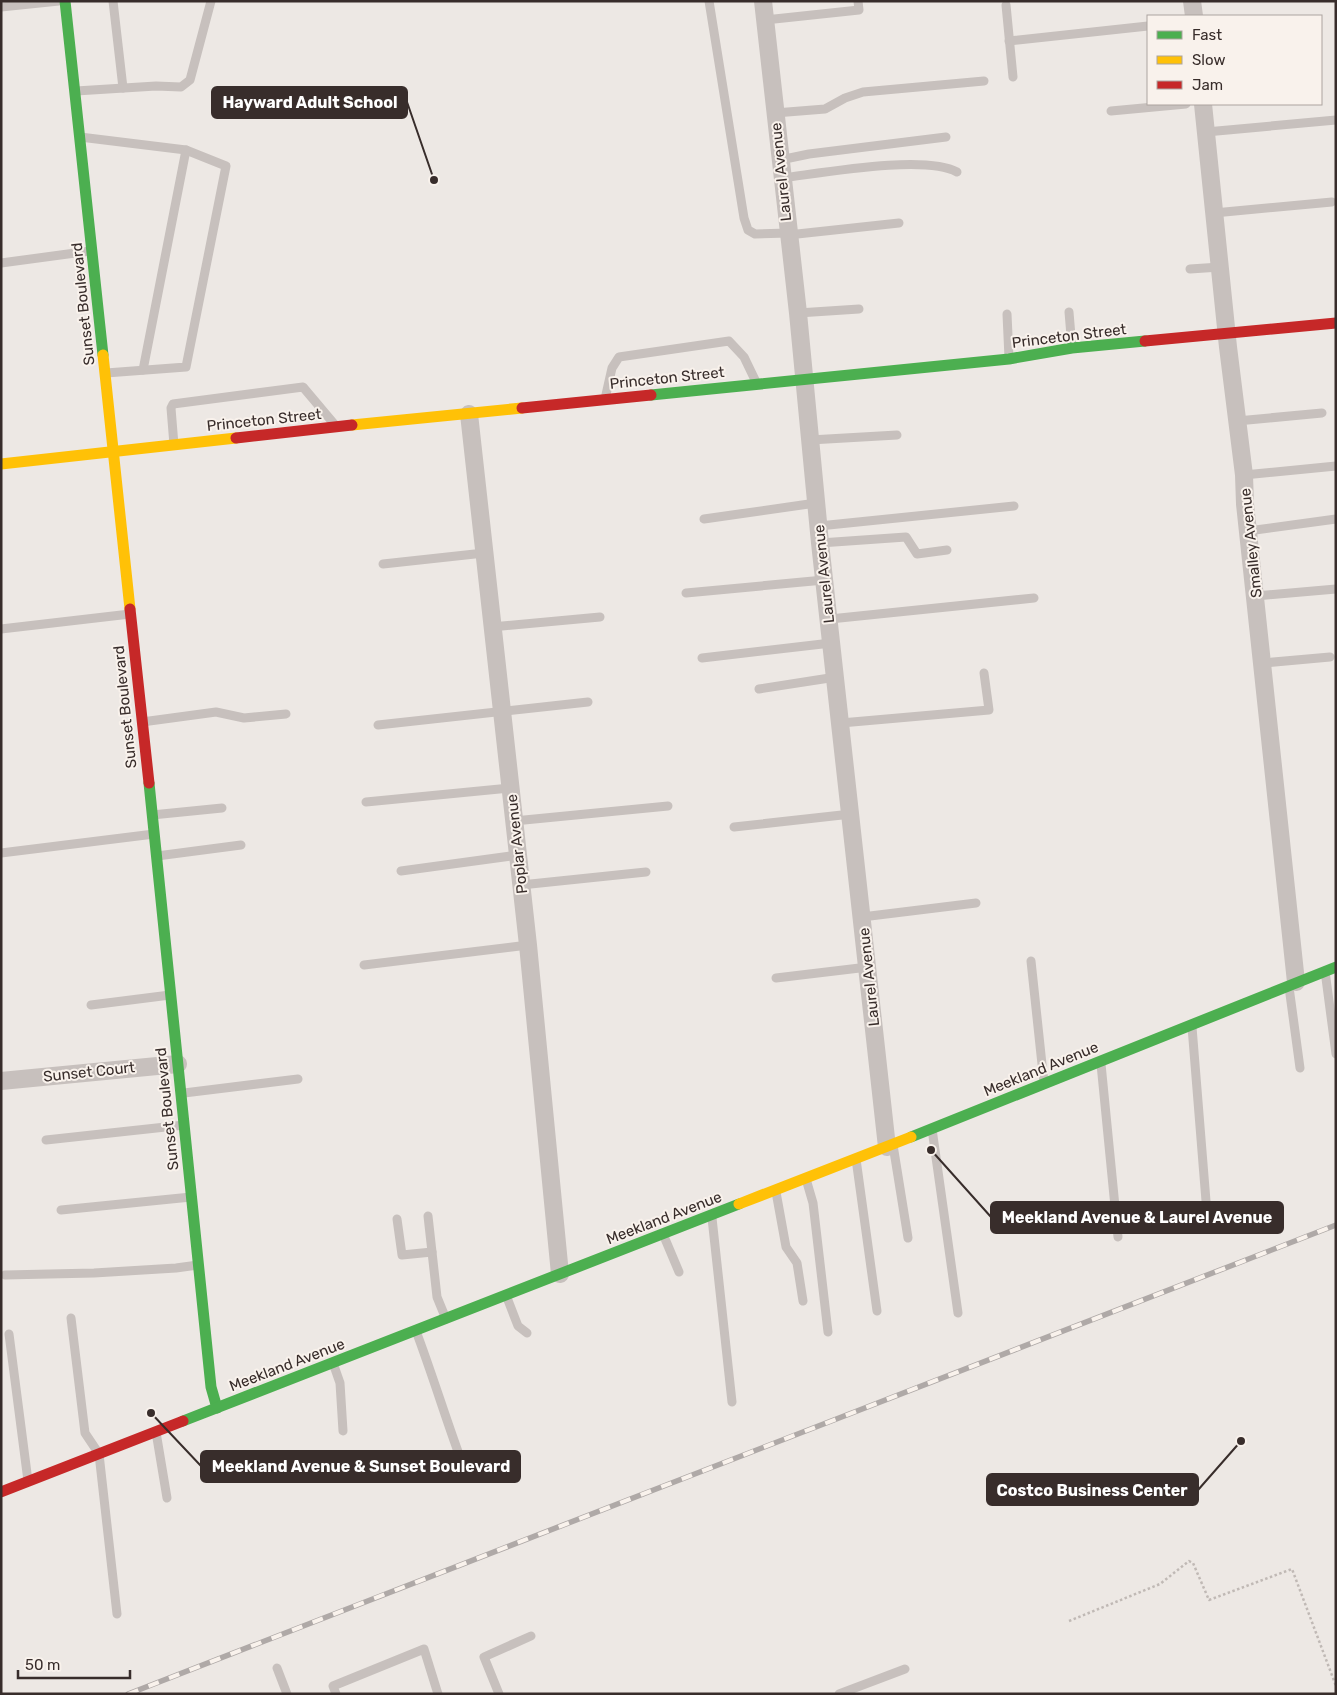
<svg xmlns="http://www.w3.org/2000/svg" width="1337" height="1695" font-family="Rubik,sans-serif">
<rect width="100%" height="100%" fill="#ede8e4"/>
<g fill="none" stroke-linecap="round" stroke-linejoin="round">
<!-- path -->
<polyline stroke="#c0b9b5" stroke-width="2.5" stroke-dasharray="2.5 2.5" stroke-linecap="butt" points="1069,1621 1160,1584 1189,1561 1193,1563 1209,1600 1292,1569 1336,1686"/>
<!-- lane -->
<g stroke="#c7c0bd" stroke-width="9">
<polyline points="113,1 123,88"/>
<polyline points="709,1 744,218 748,230 755,234 788,233"/>
<polyline points="1006,5 1013,77"/>
<polyline points="1,7 59,1"/>
<polyline points="765,20 859,10 858,1"/>
<polyline points="1009,41 1148,26"/>
<polyline points="76,91 156,86 181,87 190,80 211,1"/>
<polyline points="1111,111 1186,104"/>
<polyline points="775,113 825,109 845,98 863,92 984,81"/>
<polyline points="1206,132 1336,120"/>
<polyline points="80,137 186,150 226,166 186,367 106,373"/>
<polyline points="780,160 809,154 946,137"/>
<path d="M 782,178 C 822,173 925,154 957,172"/>
<polyline points="1214,213 1332,202"/>
<polyline points="788,235 899,223"/>
<polyline points="1,263 90,251"/>
<polyline points="1190,269 1220,267"/>
<polyline points="1069,312 1072,348"/>
<polyline points="798,313 859,309"/>
<polyline points="1007,314 1009,358"/>
<polyline points="143,370 186,150"/>
<polyline points="605,399 612,368 619,357 729,341 744,357 757,384"/>
<polyline points="1237,421 1322,413"/>
<polyline points="810,440 897,435"/>
<polyline points="174,445 171,408 173,404 303,387 335,425"/>
<polyline points="1244,475 1336,466"/>
<polyline points="704,519 816,503"/>
<polyline points="819,526 1014,506"/>
<polyline points="1248,531 1336,519"/>
<polyline points="820,543 906,537 917,554 947,550"/>
<polyline points="383,564 484,553"/>
<polyline points="686,593 824,580"/>
<polyline points="1256,596 1336,589"/>
<polyline points="830,619 1034,598"/>
<polyline points="492,627 600,617"/>
<polyline points="1,629 130,614"/>
<polyline points="702,658 831,643"/>
<polyline points="1263,663 1330,657"/>
<polyline points="759,689 836,677"/>
<polyline points="142,722 216,712 244,718 286,714"/>
<polyline points="841,723 989,710 984,673"/>
<polyline points="378,725 588,702"/>
<polyline points="366,802 510,788"/>
<polyline points="152,815 222,808"/>
<polyline points="514,821 668,806"/>
<polyline points="734,827 851,814"/>
<polyline points="1,853 154,834"/>
<polyline points="157,856 241,845"/>
<polyline points="401,871 518,855"/>
<polyline points="521,885 646,872"/>
<polyline points="862,917 976,903"/>
<polyline points="1031,961 1044,1083"/>
<polyline points="364,965 528,945"/>
<polyline points="1325,971 1336,1054"/>
<polyline points="776,978 868,967"/>
<polyline points="1289,987 1300,1068"/>
<polyline points="91,1005 170,995"/>
<polyline points="1192,1027 1206,1201"/>
<polyline points="1101,1064 1118,1237"/>
<polyline points="184,1093 298,1079"/>
<polyline points="932,1129 958,1313"/>
<polyline points="46,1140 184,1125"/>
<polyline points="893,1145 908,1238"/>
<polyline points="856,1159 877,1311"/>
<polyline points="806,1179 813,1203 828,1332"/>
<polyline points="776,1192 786,1247 797,1263 803,1301"/>
<polyline points="61,1210 191,1197"/>
<polyline points="428,1216 437,1297 446,1319"/>
<polyline points="712,1218 732,1402"/>
<polyline points="397,1219 402,1255 432,1252"/>
<polyline points="663,1234 679,1272"/>
<polyline points="5,1275 94,1273 176,1268 198,1265"/>
<polyline points="506,1295 518,1326 527,1333"/>
<polyline points="71,1318 85,1433 99,1454 117,1614"/>
<path d="M 416,1331 C 433,1376 447,1423 464,1468"/>
<polyline points="9,1334 28,1481"/>
<polyline points="333,1363 340,1383 343,1431"/>
<polyline points="156,1432 167,1498"/>
<polyline points="277,1668 287,1694"/>
<polyline points="336,1694 333,1686 424,1649 438,1694"/>
<polyline points="499,1694 484,1657 531,1636"/>
<polyline points="839,1694 905,1669"/>
</g>
<!-- street -->
<g stroke="#c7c0bd" stroke-width="18">
<polyline points="763,1 798,313 820,543 887,1147"/>
<polyline points="1192,1 1194,16"/>
<polyline points="1203,104 1228,347 1244,475 1245,504 1296,982"/>
<polyline points="469,414 528,945 560,1274"/>
<polyline points="1,1081 178,1064"/>
</g>
<!-- fast -->
<g stroke="#4caf50" stroke-width="11">
<polyline points="65,1 103,355"/>
<polyline points="651,395 1009,359 1072,348 1145,341"/>
<polyline points="149,783 211,1387 217,1408"/>
<polyline points="911,1137 1336,967"/>
<polyline points="183,1421 739,1204"/>
</g>
<!-- slow -->
<g stroke="#ffc107" stroke-width="11">
<polyline points="103,355 130,609"/>
<polyline points="352,425 522,408"/>
<polyline points="1,464 236,438"/>
<polyline points="739,1204 911,1137"/>
</g>
<!-- jam -->
<g stroke="#c62828" stroke-width="11">
<polyline points="1145,341 1336,323"/>
<polyline points="522,408 651,395"/>
<polyline points="236,438 352,425"/>
<polyline points="130,609 149,783"/>
<polyline points="1,1492 183,1421"/>
</g>
<!-- rail casing -->
<g stroke="#afa9a7" stroke-width="5.5">
<polyline id="rail" points="128,1694 1336,1225"/>
</g>
<!-- rail -->
<use href="#rail" stroke="#f9f2ec" stroke-width="4" stroke-dasharray="11" stroke-linecap="butt"/>
</g>
<g text-anchor="middle" dominant-baseline="central" stroke-width="4" stroke-linejoin="round" paint-order="stroke">
<!-- street labels -->
<g font-size="15" fill="#382d2b" stroke="#f9f2ec">
<text transform="translate(781 172) rotate(-96)">Laurel Avenue</text>
<text transform="translate(83 304) rotate(-96)">Sunset Boulevard</text>
<text transform="translate(1069 336) rotate(-7)">Princeton Street</text>
<text transform="translate(667 378) rotate(-6)">Princeton Street</text>
<text transform="translate(264 420) rotate(-6)">Princeton Street</text>
<text transform="translate(1251 543) rotate(-96)">Smalley Avenue</text>
<text transform="translate(824 574) rotate(-96)">Laurel Avenue</text>
<text transform="translate(125 707) rotate(-96)">Sunset Boulevard</text>
<text transform="translate(517 844) rotate(-96)">Poplar Avenue</text>
<text transform="translate(869 977) rotate(-96)">Laurel Avenue</text>
<text transform="translate(1041 1069) rotate(-22)">Meekland Avenue</text>
<text transform="translate(89 1072) rotate(-6)">Sunset Court</text>
<text transform="translate(167 1109) rotate(-96)">Sunset Boulevard</text>
<text transform="translate(664 1218) rotate(-21)">Meekland Avenue</text>
<text transform="translate(287 1365) rotate(-21)">Meekland Avenue</text>
</g>
</g>
<!-- callouts -->
<path fill="none" stroke="#382d2b" stroke-width="2" d="M434 180L407 102M931 1150L991 1217M151 1413L201 1466M1241 1441L1198 1490"/>
<g fill="#382d2b" stroke="#f9f2ec" stroke-width="2">
<circle cx="434" cy="180" r="5"/>
<circle cx="931" cy="1150" r="5"/>
<circle cx="151" cy="1413" r="5"/>
<circle cx="1241" cy="1441" r="5"/>
</g>
<g fill="#382d2b" stroke="#382d2b" stroke-width="2">
<rect x="212" y="87" width="195" height="31" rx="5"/>
<rect x="991" y="1202" width="292" height="31" rx="5"/>
<rect x="201" y="1451" width="319" height="31" rx="5"/>
<rect x="987" y="1474" width="211" height="31" rx="5"/>
</g>
<g font-size="16" text-anchor="middle" font-weight="bold" fill="#fff">
<text x="310" y="108">Hayward Adult School</text>
<text x="1137" y="1223">Meekland Avenue &amp; Laurel Avenue</text>
<text x="361" y="1472">Meekland Avenue &amp; Sunset Boulevard</text>
<text x="1092" y="1496">Costco Business Center</text>
</g>
<!-- border -->
<rect width="1337" height="1695" fill="none" stroke="#382d2b" stroke-width="5"/>
<!-- legend -->
<rect x="1147" y="15" width="175" height="90" fill="#f9f2ec" stroke="#aca39f"/>
<rect x="1157" y="31" width="25" height="8" fill="#4caf50" stroke="#aca39f"/>
<text x="1192" y="40" font-size="15" fill="#382d2b">Fast</text>
<rect x="1157" y="56" width="25" height="8" fill="#ffc107" stroke="#aca39f"/>
<text x="1192" y="65" font-size="15" fill="#382d2b">Slow</text>
<rect x="1157" y="81" width="25" height="8" fill="#c62828" stroke="#aca39f"/>
<text x="1192" y="90" font-size="15" fill="#382d2b">Jam</text>
<!-- scale -->
<path d="M18 1670v8h112v-8" fill="none" stroke="#382d2b" stroke-width="2.5"/>
<text x="25" y="1670" font-size="15" fill="#382d2b" stroke="#f9f2ec" stroke-width="4" paint-order="stroke">50 m</text>
</svg>
